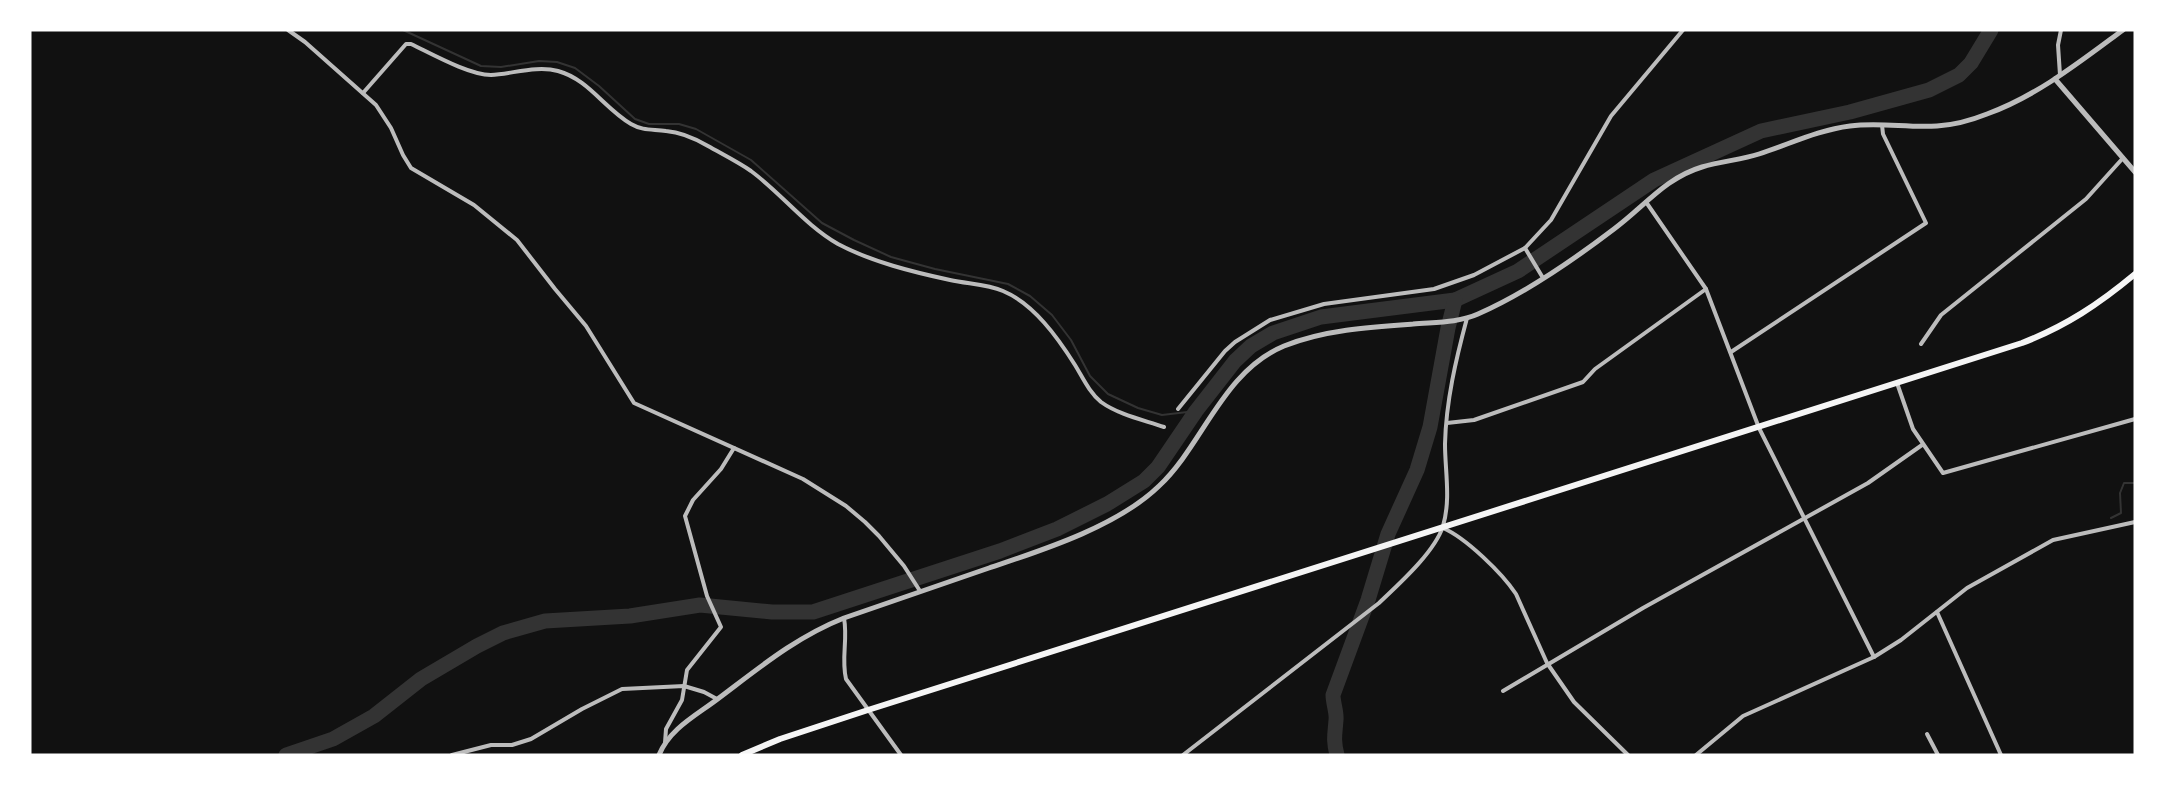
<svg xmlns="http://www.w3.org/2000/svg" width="2165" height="785" font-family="Manrope,sans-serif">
<rect width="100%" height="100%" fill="#111"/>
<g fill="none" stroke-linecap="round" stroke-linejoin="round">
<!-- stream -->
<g stroke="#333" stroke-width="2">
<polyline points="403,30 481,66 501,67 539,61 557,62 575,68 599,86 635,119 649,124 679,124 696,129 751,160 822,223 854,240 891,257 935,269 1008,284 1030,296 1052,315 1071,340 1090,376 1108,394 1138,408 1162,415 1196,411"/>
<polyline points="2111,518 2121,513 2120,493 2124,483 2135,483"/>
</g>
<!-- river -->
<g stroke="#333" stroke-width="15">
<polyline points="286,755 333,739 374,716 421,679 477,646 503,633 545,621 630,616 700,605 772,612 813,612 1000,551 1057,529 1107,504 1144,481 1158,467 1196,411 1235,361 1251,346 1273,333 1321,317 1455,300 1518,271 1654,180 1761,131 1850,112 1929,90 1959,75 1971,63 1991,30"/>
<path d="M 1337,755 C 1333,740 1335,734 1336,720 C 1337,713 1333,703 1333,695 L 1368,600 L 1388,534 L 1417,470 L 1430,427 L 1448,328 L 1455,300"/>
</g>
<!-- minor -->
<g stroke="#bcbcbc" stroke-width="4">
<polyline points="288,30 305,42 376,105 391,128 403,155 411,168 474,205 517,240 555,289 586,326 634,403 803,479 846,506 865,522 879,536 904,566 920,591"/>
<polyline points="2060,75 2058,45 2061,30"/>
<path d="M 363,93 L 406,44 L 411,44 C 432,54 469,75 491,75 C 512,74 537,65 558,71 C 588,79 605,109 631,124 C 643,131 653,129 666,131 C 680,132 696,139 708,146 C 722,154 738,162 751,171 C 782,194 805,225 838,244 C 872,262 913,272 950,280 C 968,284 987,284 1003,291 C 1034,304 1058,338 1075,365 C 1083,378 1089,392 1101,402 C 1119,415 1144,420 1164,427"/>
<polyline points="1646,202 1706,289"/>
<polyline points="1525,248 1543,278"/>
<polyline points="1921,344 1941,315 2086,199 2123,158"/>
<polyline points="1731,352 1926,223 1883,134 1882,125"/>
<polyline points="1897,383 1913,429 1943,473 2135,419"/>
<polyline points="1178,409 1225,351 1235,342 1270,320 1324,304 1434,289 1474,275 1525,248 1551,220 1611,116 1683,30"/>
<polyline points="1447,423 1474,420 1583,382 1595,369 1706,289 1759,428 1874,657"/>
<path d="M 1443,528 C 1466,538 1502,573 1516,594 L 1547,663 L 1574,702 L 1628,755"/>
<polyline points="1937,612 2001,755"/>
<path d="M 844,618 C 848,640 841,658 846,679 L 901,755"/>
<polyline points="1503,691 1643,608 1868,483 1922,445"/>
<polyline points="1927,734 1938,755"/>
<polyline points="665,743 666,729 682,700 687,670 721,627 707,596 685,516 693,500 721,469 734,448"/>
<polyline points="452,755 491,745 512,745 531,739 582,709 622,689 684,686 704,692 717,699"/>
<path d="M 1183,755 L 1379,603 C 1398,585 1435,552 1443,526 C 1451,499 1445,471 1445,444 C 1446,401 1456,359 1467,318"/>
<polyline points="1696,755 1743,716 1874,657 1901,640 1967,588 2053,540 2135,522"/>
</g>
<!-- tertiary -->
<g stroke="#bcbcbc" stroke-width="5">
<polyline points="2055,79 2135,172"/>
<path d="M 659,755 C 670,728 697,715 719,698 C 759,668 796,637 844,618 C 892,601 941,585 989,568 C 1043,550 1118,526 1159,486 C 1203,445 1222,372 1284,346 C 1324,330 1370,327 1413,324 C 1434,322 1458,323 1478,314 C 1526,293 1572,261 1614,229 C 1644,207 1665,178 1702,167 C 1721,161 1741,160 1759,154 C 1790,144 1818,130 1850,126 C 1879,122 1908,128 1937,126 C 1954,125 1972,120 1987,114 C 2037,96 2081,61 2123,30"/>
</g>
<!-- secondary -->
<path stroke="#f5f5f5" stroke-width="6" d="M 742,755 L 780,739 L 868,710 L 2022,343 C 2066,326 2099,304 2135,274"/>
</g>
<!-- border -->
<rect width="2165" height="785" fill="none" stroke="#ffffff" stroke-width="63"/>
</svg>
